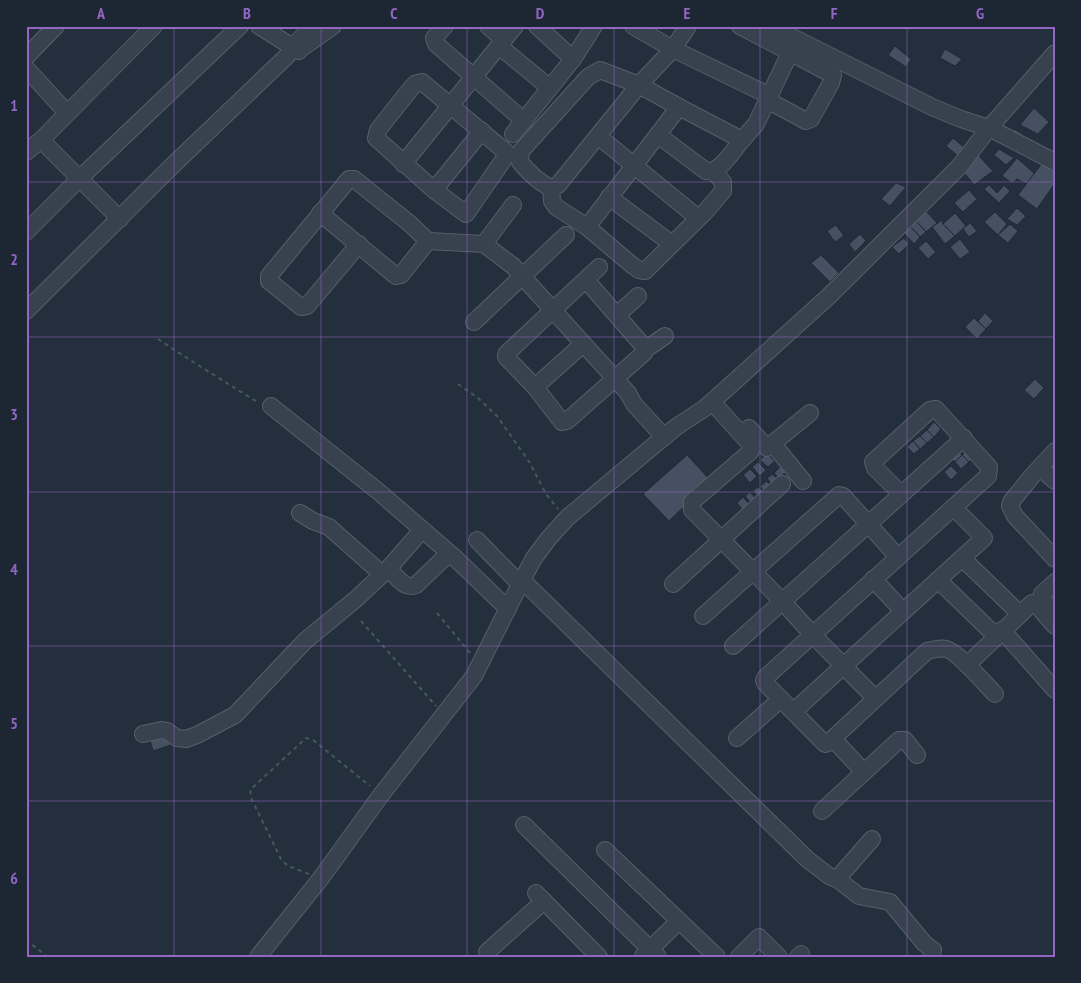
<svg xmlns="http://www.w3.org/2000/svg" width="1081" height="983" font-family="'PT Sans Narrow',sans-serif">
<rect width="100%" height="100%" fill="#242f3e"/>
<!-- building -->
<g fill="#455162" stroke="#1f2835">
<polygon points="895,46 911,59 906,67 888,55"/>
<polygon points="945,49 962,59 955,66 940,58"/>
<polygon points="1034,108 1049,122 1038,134 1020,125"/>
<polygon points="1014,129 1024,135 1021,141 1011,136"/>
<polygon points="953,138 965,148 958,156 946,146"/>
<polygon points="999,149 1014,158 1006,165 994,155"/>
<polygon points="978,155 993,171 974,185 962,170"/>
<polygon points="1017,158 1035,174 1027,184 1017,179 1012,183 1002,176"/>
<polygon points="1043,162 1055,169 1055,183 1037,209 1018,195"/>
<polygon points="896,183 906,187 890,206 881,199"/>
<polygon points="989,185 997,193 1004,185 1010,191 999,203 984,189"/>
<polygon points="969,190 977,199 963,212 954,203"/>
<polygon points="1017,208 1026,216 1017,225 1007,219"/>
<polygon points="926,211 937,223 926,232 916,221"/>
<polygon points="995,212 1007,224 998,235 984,222"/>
<polygon points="955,213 966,226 955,236 943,224"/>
<polygon points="942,220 943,224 955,236 945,244 932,227"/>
<polygon points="916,221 926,232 920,237 910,226"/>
<polygon points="970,223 977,231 969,237 963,229"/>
<polygon points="1010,224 1018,231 1008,243 998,235"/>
<polygon points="836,225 844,236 835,242 827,231"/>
<polygon points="910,226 920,237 914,244 903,232"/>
<polygon points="860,234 866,241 855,252 849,244"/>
<polygon points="904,238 909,244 899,254 892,247"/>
<polygon points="960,239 970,252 960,259 950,247"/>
<polygon points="926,241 936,252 928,259 918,248"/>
<polygon points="821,255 839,273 830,282 811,263"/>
<polygon points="985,313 993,321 986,329 978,321"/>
<polygon points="974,318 986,329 977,339 965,327"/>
<polygon points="1035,379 1044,388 1034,399 1024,390"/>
<polygon points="934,422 941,429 934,437 927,430"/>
<polygon points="927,430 934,437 927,443 920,436"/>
<polygon points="920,436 927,443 920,449 913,441"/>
<polygon points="913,441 920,449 914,454 907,447"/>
<polygon points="969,448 976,455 969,462 962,455"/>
<polygon points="958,450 962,455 955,462 950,457"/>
<polygon points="766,453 775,461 768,467 760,460"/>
<polygon points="687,455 711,481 669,521 643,494"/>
<polygon points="962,455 969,462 961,469 955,462"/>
<polygon points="758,462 766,470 760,476 752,467"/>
<polygon points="781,466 786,472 779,478 774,473"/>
<polygon points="951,466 958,473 951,480 944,472"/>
<polygon points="750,469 757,476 750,483 743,475"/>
<polygon points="773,474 777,480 771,484 767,478"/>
<polygon points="767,481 770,486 763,490 760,486"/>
<polygon points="759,487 763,493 757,496 753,490"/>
<polygon points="750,492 756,499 751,503 745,496"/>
<polygon points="743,497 750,505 744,511 737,503"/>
<polygon points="166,735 171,745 153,751 150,740"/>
</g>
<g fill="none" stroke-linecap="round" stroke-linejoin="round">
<!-- minor casing -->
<g stroke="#565f6c" stroke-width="18">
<g id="minor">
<polyline points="259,26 299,51"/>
<polyline points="445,26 434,38 436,44 524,121"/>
<polyline points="488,26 504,40"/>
<polyline points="537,26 573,59"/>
<path d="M 633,26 L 673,49 L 639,85 L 558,185 L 551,188 C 538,182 529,173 520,162 L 521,151 L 588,77 L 600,70 L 639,85 L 679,107"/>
<polyline points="688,26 673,49 770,96"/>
<polyline points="740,26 833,75 831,83 811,119 806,121 769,101"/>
<polyline points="770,26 932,107 961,119 989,128 1055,162"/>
<polyline points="499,46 550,88"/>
<polyline points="302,48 333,26"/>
<polyline points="26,57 56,26"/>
<polyline points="26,68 67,113"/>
<polygon points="422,82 506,152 506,156 466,214 434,190 376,138 378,130 412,87 415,84"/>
<polyline points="513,134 573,59 594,26"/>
<path d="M 658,135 L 706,171 C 721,173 733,150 742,140"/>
<polyline points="598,136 698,218"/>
<polyline points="41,140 120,219"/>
<polyline points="26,152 41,140 154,26"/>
<polyline points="403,164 515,26"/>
<polyline points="551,188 552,201 556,207 587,227 679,107 742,140 756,124 796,40"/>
<polyline points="434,190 482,131"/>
<polyline points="609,197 672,244"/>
<polyline points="320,213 396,276 401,275 428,241"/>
<polyline points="587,227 632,265 639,270 645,271 705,212 723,191 723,182 713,171"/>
<polyline points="26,232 79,179 240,26"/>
<polyline points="359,244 307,306 301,307 269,281 269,276 349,179 354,179 409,223 428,241 484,244 513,266 628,393 634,404 664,437"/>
<polyline points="484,244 513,205"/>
<polyline points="586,280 646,349 644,353 567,421 562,422 535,387 506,357 506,354 599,267"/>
<polyline points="26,311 173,165 287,56 293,46 313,26"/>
<polyline points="617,315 638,296"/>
<polyline points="474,322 566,235"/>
<polyline points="646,349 665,336"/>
<polyline points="535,387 583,344"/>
<polyline points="712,402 752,446 751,451 692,502 692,510 783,602 812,634 875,698"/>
<polyline points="271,406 379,492 454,557"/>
<polyline points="749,428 767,448 810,413"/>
<polyline points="773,444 803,481"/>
<polyline points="1055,451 1032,476 1011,502 1010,506 1015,516 1055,559"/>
<polyline points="1040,468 1055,481"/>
<path d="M 901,494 L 875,468 L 873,462 L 930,410 L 936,409 L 989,467 L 988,476 L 766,677 L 764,680 L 765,683 L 825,744 L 828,743 L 927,651 C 933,650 939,647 946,649 C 957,651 986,685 995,694"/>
<polyline points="300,513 313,521 329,527 382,574"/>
<polyline points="477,540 520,584"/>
<polyline points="962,558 1020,614"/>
<polyline points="388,569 422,530"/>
<polyline points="873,579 903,611"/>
<polyline points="522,580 807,859 829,876 837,879 859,896 890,902 924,943 933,950 931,957"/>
<polyline points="938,580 996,636"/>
<polyline points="673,584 782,484"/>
<polyline points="1054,612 1041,598 1042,594 1055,582"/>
<polyline points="703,616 839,495 843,496 898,557"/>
<polyline points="1002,630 1055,690"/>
<polyline points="733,646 964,438"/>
<polyline points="967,665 1032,603 1036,604 1055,626"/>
<polyline points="794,711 984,538 953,507"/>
<path d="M 143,734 L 162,730 L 167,731 L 177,738 L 186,739 L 197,735 L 235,715 L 305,641 L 356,599 L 388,569 C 397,576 404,590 416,585 L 444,558 L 449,556 L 454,557 L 508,609"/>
<polyline points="737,738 781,699"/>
<polyline points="833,739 864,772"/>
<polyline points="822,811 899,740 905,740 917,755"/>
<polyline points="524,825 658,957"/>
<polyline points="605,850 717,957"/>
<polyline points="837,879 872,839"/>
<polyline points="536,893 599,957"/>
<polyline points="487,952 544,901"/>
<polyline points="643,956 679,921"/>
<polyline points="258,957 321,878 381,795 474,676 520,584 534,558 549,538 567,518 676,427 705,408 828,297 959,167 989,128 1055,53"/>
<polyline points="739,957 759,937 779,957"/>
<polyline points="798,957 801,954"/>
</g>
</g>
<!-- path -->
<g stroke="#44595c" stroke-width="2" stroke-dasharray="4 4" stroke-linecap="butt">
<path d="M 158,339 C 191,361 225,382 259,403"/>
<polyline points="458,384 478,398 497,416 530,463 546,494 558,509"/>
<polyline points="437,613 471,654"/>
<polyline points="361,621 436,706"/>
<polyline points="309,874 288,866 281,859 252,800 250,790 306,738 313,740 370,786"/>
<polyline points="26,940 48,957"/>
</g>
<!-- minor -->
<use href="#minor" stroke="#38414e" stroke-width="16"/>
</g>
<!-- grid -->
<path fill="none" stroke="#9266c3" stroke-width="1" stroke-opacity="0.55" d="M 174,26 L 174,957M 321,26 L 321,957M 467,26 L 467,957M 614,26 L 614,957M 760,26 L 760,957M 907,26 L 907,957M 26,182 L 1055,182M 26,337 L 1055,337M 26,492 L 1055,492M 26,646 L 1055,646M 26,801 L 1055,801"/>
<!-- border -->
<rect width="1081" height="983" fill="none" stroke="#1d2633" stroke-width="55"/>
<rect x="28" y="28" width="1026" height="928" fill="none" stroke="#9266c3" stroke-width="2"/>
<g font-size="16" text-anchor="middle" font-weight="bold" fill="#9266c3">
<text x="101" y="19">A</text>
<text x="247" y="19">B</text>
<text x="394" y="19">C</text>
<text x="540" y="19">D</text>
<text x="687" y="19">E</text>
<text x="834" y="19">F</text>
<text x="980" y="19">G</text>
<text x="14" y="111">1</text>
<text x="14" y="265">2</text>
<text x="14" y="420">3</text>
<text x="14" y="575">4</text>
<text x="14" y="729">5</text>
<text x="14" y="884">6</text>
</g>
</svg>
